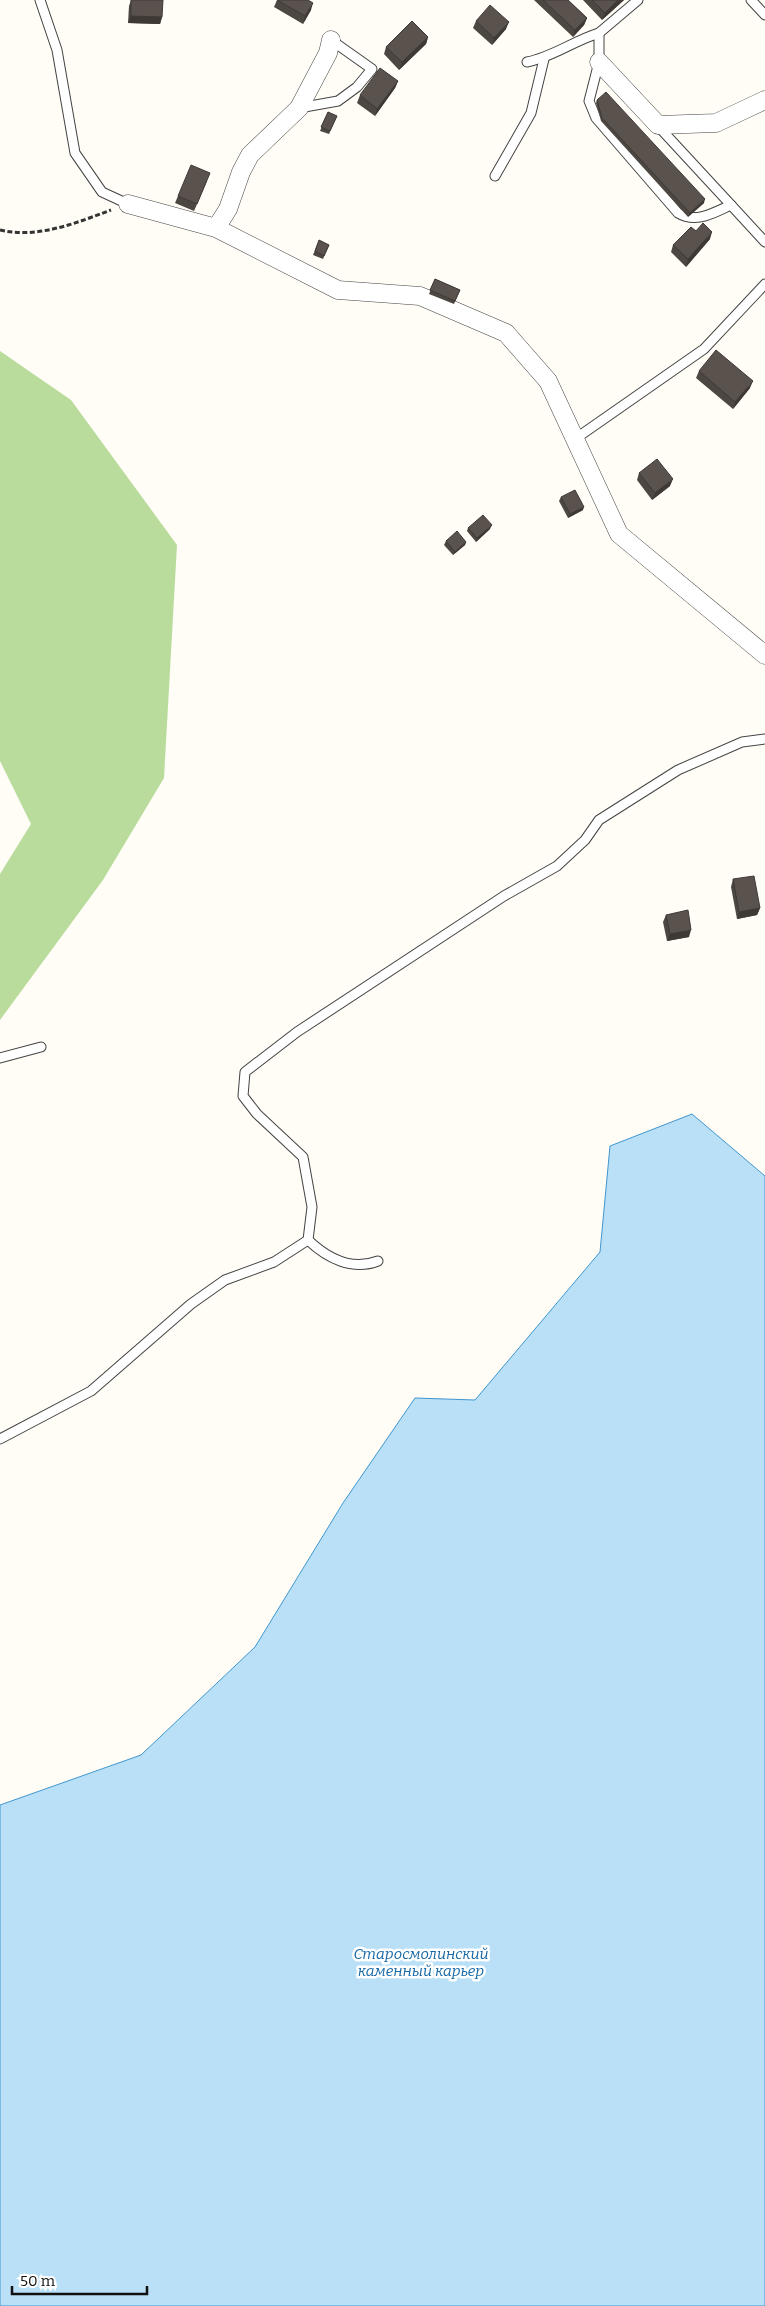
<svg xmlns="http://www.w3.org/2000/svg" width="765" height="2306" font-family="Bitter,serif">
<rect width="100%" height="100%" fill="#fffdf5"/>
<!-- forest -->
<polygon fill="#b9dc9c" points="0,351 71,400 177,545 164,778 103,880 0,1020 0,874 31,824 0,761"/>
<!-- water -->
<polygon fill="#b9e0f7" stroke="#3f96cf" points="692,1114 765,1176 765,2306 0,2306 0,1805 141,1755 255,1647 343,1503 415,1398 475,1400 600,1252 610,1146"/>
<g fill="none" stroke-linecap="round" stroke-linejoin="round">
<!-- service casing -->
<g stroke="#444" stroke-width="11">
<g id="service">
<polyline points="40,0 57,50 75,153 102,192 128,204"/>
<polyline points="751,0 765,15"/>
<polyline points="599,33 638,0"/>
<path d="M 527,62 C 553,57 573,41 599,33 L 599,62 L 589,101 L 596,118 L 678,213 C 696,224 713,213 731,205 L 765,242"/>
<polyline points="299,108 338,101 357,87 372,69 331,40"/>
<polyline points="658,126 731,205"/>
<polyline points="495,176 531,113 544,59"/>
<polyline points="575,439 704,349 765,284"/>
<polyline points="0,1058 41,1047"/>
<path d="M 308,1240 C 327,1258 352,1271 378,1261"/>
<polyline points="0,1439 91,1391 191,1304 225,1280 274,1262 308,1240 312,1207 303,1157 257,1114 243,1096 245,1072 297,1032 504,896 557,866 585,840 599,820 678,770 742,742 765,739"/>
</g>
</g>
<!-- minor casing -->
<g stroke="#444" stroke-width="19">
<g id="minor">
<polyline points="599,62 658,125 716,123 765,100"/>
<polyline points="128,204 216,228 338,290 420,296 506,333 548,381 619,534 765,655"/>
<polyline points="216,228 228,209 241,172 250,155 299,108 328,53 331,40"/>
</g>
</g>
<!-- path -->
<path stroke="#333" stroke-width="3" stroke-dasharray="5 2.5" stroke-linecap="butt" d="M 0,230 C 37,239 76,223 111,210"/>
<!-- service -->
<use href="#service" stroke="#fff" stroke-width="9"/>
<!-- minor -->
<use href="#minor" stroke="#fff" stroke-width="18"/>
</g>
<!-- wall -->
<g fill="#4d4742">
<polygon points="131,0 162,17 160,24 128,23 129,6"/>
<polygon points="277,0 311,10 303,24 274,7"/>
<polygon points="534,0 568,0 587,18 584,25 573,37"/>
<polygon points="583,0 624,0 602,20"/>
<polygon points="476,21 506,29 492,45 473,28"/>
<polygon points="428,37 426,44 399,70 384,54 386,47"/>
<polygon points="398,81 395,88 375,116 357,103 360,95"/>
<polygon points="597,100 704,203 688,217 601,121 596,103"/>
<polygon points="328,112 337,116 329,134 320,131"/>
<polygon points="207,181 194,211 175,203 178,196"/>
<polygon points="696,231 710,239 686,267 671,252 673,245"/>
<polygon points="319,240 329,245 323,259 313,255"/>
<polygon points="435,279 460,290 454,304 429,294"/>
<polygon points="699,371 750,388 733,409 696,378"/>
<polygon points="639,473 670,486 652,500 637,480"/>
<polygon points="561,497 583,510 568,518 559,501"/>
<polygon points="468,528 490,529 476,542 467,531"/>
<polygon points="446,541 466,542 465,545 453,555 444,545"/>
<polygon points="733,879 760,908 757,915 737,919 731,887"/>
<polygon points="666,915 689,937 667,941 663,922"/>
</g>
<!-- shaded-wall -->
<g fill="#3f3936">
<polygon points="618,0 624,0 602,20 605,13"/>
<polygon points="313,3 311,10 303,24 305,16"/>
<polygon points="131,16 162,17 160,24 128,23"/>
<polygon points="587,18 584,25 573,37 575,30"/>
<polygon points="509,22 506,29 492,45 494,38"/>
<polygon points="428,37 426,44 399,70 402,62"/>
<polygon points="398,81 395,88 375,116 377,109"/>
<polygon points="705,199 704,203 688,217 690,213"/>
<polygon points="712,232 710,239 686,267 688,259"/>
<polygon points="753,381 750,388 733,409 735,402"/>
<polygon points="673,479 670,486 652,500 655,493"/>
<polygon points="584,507 583,510 568,518 570,514"/>
<polygon points="492,525 490,529 476,542 477,538"/>
<polygon points="466,542 465,545 453,555 455,552"/>
<polygon points="760,908 757,915 737,919 739,912"/>
<polygon points="691,930 689,937 667,941 670,934"/>
</g>
<!-- building -->
<g fill="#5a524d" stroke="#3f3936">
<polygon points="131,0 163,0 162,17 131,16"/>
<polygon points="277,0 308,0 313,3 305,16"/>
<polygon points="543,0 568,0 587,18 575,30"/>
<polygon points="592,0 618,0 605,13"/>
<polygon points="490,5 509,22 494,38 476,21"/>
<polygon points="412,21 428,37 402,62 386,47"/>
<polygon points="380,68 398,81 377,109 360,95"/>
<polygon points="606,92 705,199 690,213 602,118 597,100"/>
<polygon points="328,112 337,116 330,131 321,127"/>
<polygon points="191,165 210,173 197,204 178,196"/>
<polygon points="703,223 712,232 688,259 673,245 691,227 696,231"/>
<polygon points="319,240 329,245 324,256 315,251"/>
<polygon points="435,279 460,290 455,301 430,290"/>
<polygon points="716,350 753,381 735,402 699,371"/>
<polygon points="657,459 673,479 655,493 639,473"/>
<polygon points="575,490 584,507 570,514 561,497"/>
<polygon points="483,515 492,525 477,538 468,528"/>
<polygon points="457,531 466,542 455,552 446,541"/>
<polygon points="754,876 760,908 739,912 733,879"/>
<polygon points="688,910 691,930 670,934 666,915"/>
</g>
<g text-anchor="middle" dominant-baseline="central" stroke-width="5" stroke-linejoin="round" paint-order="stroke">
<!-- water labels -->
<g font-size="15" font-style="italic" fill="#1768a6" stroke="#fff">
<text x="421" y="1954">Старосмолинский<tspan x="421" dy="17">каменный карьер</tspan></text>
</g>
</g>
<!-- scale -->
<path d="M12 2286v8h135v-8" fill="none" stroke="#111111" stroke-width="2.5"/>
<text x="20" y="2286" font-size="15" fill="#111111" stroke="#ffffff" stroke-width="4" paint-order="stroke">50 m</text>
</svg>
